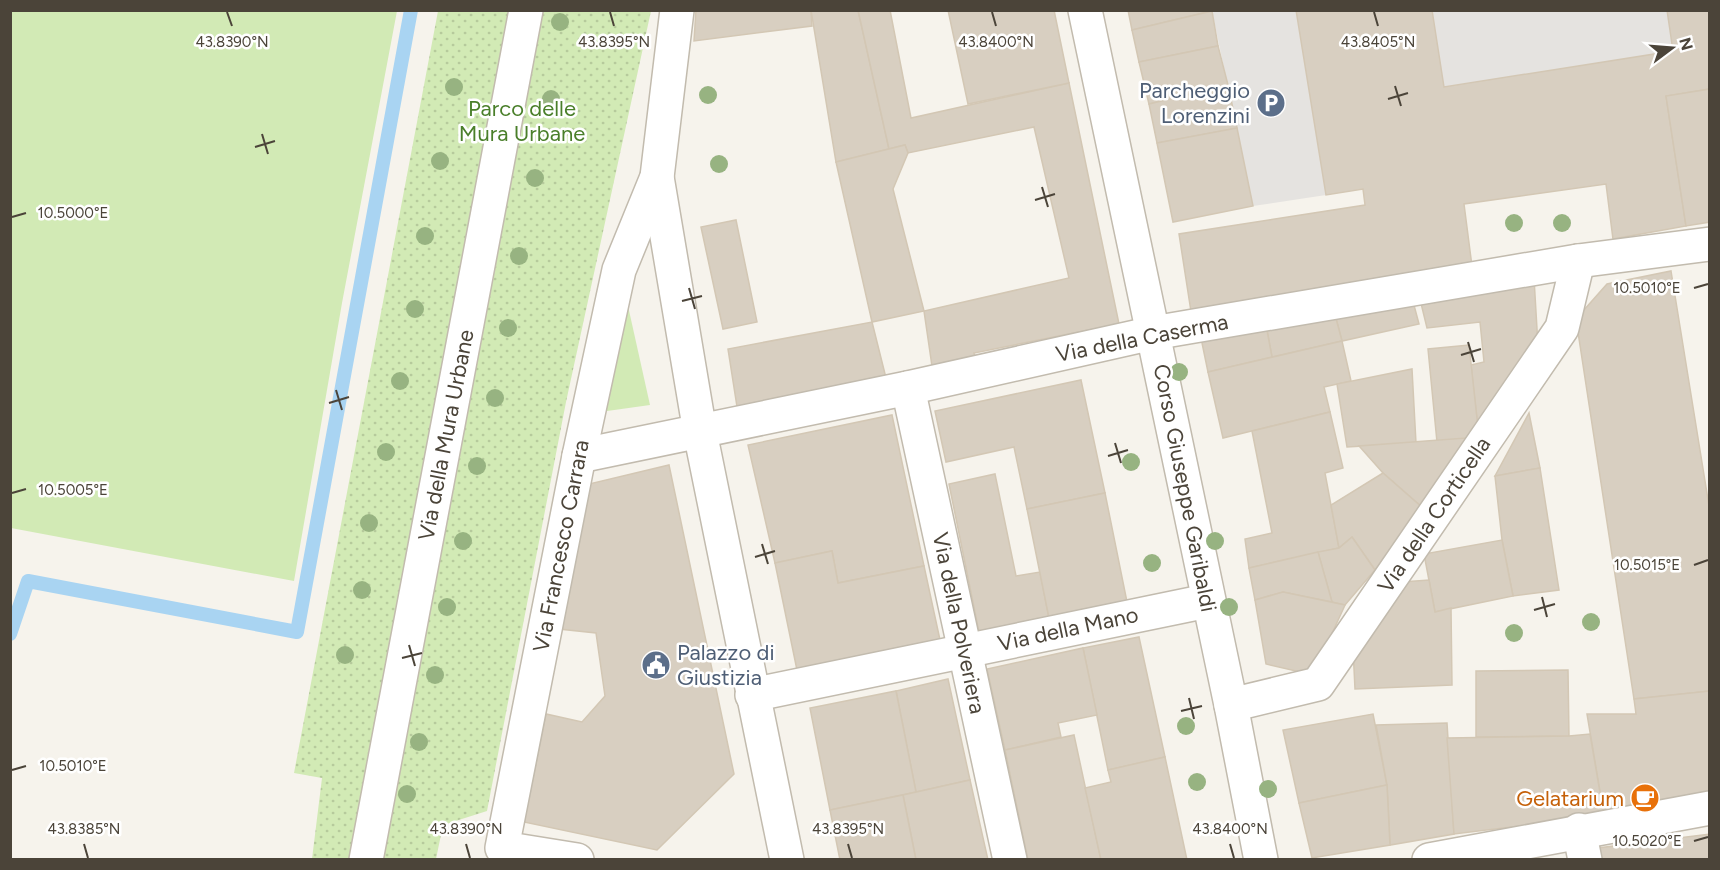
<svg xmlns="http://www.w3.org/2000/svg" width="1720" height="870" font-family="Figtree,sans-serif">
<defs>
<pattern id="park-dots" width="8" height="8" patternUnits="userSpaceOnUse" patternTransform="scale(1.5)"><rect width="8" height="8" fill="#d2eab5"/><path d="M2 2h.1M6 6h.1" fill="none" stroke="#b6ca9c" stroke-width="1.8" stroke-linecap="round"/></pattern>
</defs>
<rect width="100%" height="100%" fill="#f6f3ec"/>
<!-- grass -->
<g fill="#d2eab5">
<polygon points="10,11 397,11 342,303 294,581 11,528"/>
<polygon points="626,297 650,405 600,412"/>
</g>
<!-- park -->
<polygon fill="url(#park-dots)" points="438,11 651,11 566,402 487,811 443,825 436,859 312,859 322,778 294,773"/>
<!-- parking -->
<g fill="#e5e3e0">
<polygon points="1212,11 1296,11 1326,195 1253,206"/>
<polygon points="1432,11 1667,11 1673,51 1444,87"/>
</g>
<g fill="none" stroke-linecap="round" stroke-linejoin="round">
<!-- stream -->
<polyline stroke="#a9d4f2" stroke-width="14" points="10,634 28,581 297,632 411,10"/>
</g>
<!-- building -->
<g fill="#d8cfc1" stroke="#d3c7b4" stroke-width="1.5">
<polygon points="696,10 811,10 812,26 694,41"/>
<polygon points="811,10 858,10 889,149 836,162"/>
<polygon points="858,10 890,10 911,118 1069,83 1119,324 974,353 978,366 933,373 924,311 1069,278 1034,127 908,153 905,145 889,149"/>
<polygon points="948,10 1054,10 1069,83 968,104"/>
<polygon points="1128,10 1211,10 1212,11 1132,30"/>
<polygon points="1296,10 1432,10 1444,87 1673,51 1667,10 1710,10 1710,89 1666,96 1686,226 1613,239 1606,184 1464,204 1473,274 1192,318 1179,234 1365,205 1363,189 1326,195"/>
<polygon points="1212,11 1218,46 1139,62 1132,30"/>
<polygon points="1218,46 1228,85 1149,104 1139,62"/>
<polygon points="1228,85 1237,128 1157,143 1149,104"/>
<polygon points="1710,89 1710,222 1686,226 1666,96"/>
<polygon points="1237,128 1253,206 1173,222 1157,143"/>
<polygon points="905,145 908,153 893,189 924,311 872,322 836,162"/>
<polygon points="736,220 757,322 723,329 701,227"/>
<polygon points="1671,271 1710,512 1710,691 1634,699 1576,319 1607,284"/>
<polygon points="1534,278 1538,346 1479,437 1471,365 1484,362 1480,322 1427,328 1419,295"/>
<polygon points="1411,294 1419,324 1342,341 1334,311"/>
<polygon points="1334,311 1342,341 1272,357 1266,325"/>
<polygon points="872,322 888,386 738,413 728,349"/>
<polygon points="1266,325 1272,357 1208,372 1201,338"/>
<polygon points="1342,341 1351,381 1324,387 1330,412 1223,438 1208,372"/>
<polygon points="1469,345 1479,437 1437,442 1428,349"/>
<polygon points="1412,369 1416,443 1347,447 1337,384"/>
<polygon points="1081,380 1105,493 1027,509 1014,447 946,462 935,411"/>
<polygon points="1330,412 1343,468 1325,473 1339,548 1249,568 1245,539 1272,533 1252,431"/>
<polygon points="1529,413 1540,468 1495,476"/>
<polygon points="892,415 924,566 838,583 832,551 775,563 748,445"/>
<polygon points="1479,437 1424,509 1383,473 1359,446"/>
<polygon points="669,465 734,774 657,850 524,822 546,714 582,722 605,696 596,633 559,629 589,484"/>
<polygon points="1540,468 1559,590 1513,596 1502,540 1495,476"/>
<polygon points="1383,473 1424,509 1375,570 1352,537 1339,548 1331,505"/>
<polygon points="995,474 1016,576 1040,572 1049,618 979,632 949,484"/>
<polygon points="1105,493 1127,602 1049,618 1027,509"/>
<polygon points="1352,537 1375,570 1345,605 1332,602 1318,552 1339,548"/>
<polygon points="1502,540 1513,596 1435,612 1424,554"/>
<polygon points="832,551 838,583 924,566 940,640 797,670 775,563"/>
<polygon points="1318,552 1332,602 1283,592 1255,600 1249,568"/>
<polygon points="1429,580 1435,612 1451,608 1452,685 1355,689 1353,648 1402,582"/>
<polygon points="1283,592 1345,605 1313,675 1266,664 1255,600"/>
<polygon points="1139,637 1165,757 1108,770 1083,648"/>
<polygon points="1083,648 1097,715 1058,723 1061,737 1005,750 987,669"/>
<polygon points="1568,670 1569,736 1476,737 1476,671"/>
<polygon points="948,679 970,780 916,792 896,691"/>
<polygon points="896,691 916,792 830,810 810,708"/>
<polygon points="1710,691 1710,796 1604,816 1587,714 1636,714 1634,699"/>
<polygon points="1373,714 1387,785 1299,803 1283,730"/>
<polygon points="1447,723 1454,834 1390,845 1387,785 1376,725"/>
<polygon points="1590,734 1604,816 1454,834 1447,738 1569,736"/>
<polygon points="1074,735 1101,860 1028,860 1005,750"/>
<polygon points="1165,757 1187,860 1101,860 1085,788 1111,782 1108,770"/>
<polygon points="970,780 988,860 916,860 903,795"/>
<polygon points="1387,785 1390,845 1312,858 1299,803"/>
<polygon points="903,795 916,860 840,860 830,810"/>
<polygon points="1710,834 1710,860 1601,860 1598,848"/>
</g>
<g fill="none" stroke-linecap="round" stroke-linejoin="round">
<!-- pedestrian casing -->
<g stroke="#c2bbae" stroke-width="36">
<g id="pedestrian">
<polyline points="965,651 1010,860"/>
<polyline points="1231,705 1261,860"/>
<polyline points="1579,830 1585,860"/>
<polyline points="366,860 526,10"/>
<polyline points="1429,860 1710,808"/>
</g>
</g>
<!-- minor casing -->
<g stroke="#c2bbae" stroke-width="36">
<g id="minor">
<polyline points="1085,10 1231,705 1318,684 1562,328 1578,261"/>
<polyline points="657,177 700,432 787,860"/>
<polyline points="908,388 965,651"/>
<polyline points="579,456 908,388 1153,333 1578,261 1710,244"/>
<polyline points="752,695 1207,601"/>
<polyline points="577,860 502,848 579,456 619,270 657,177 677,10"/>
</g>
</g>
<!-- pedestrian -->
<use href="#pedestrian" stroke="#fff" stroke-width="33"/>
<!-- minor -->
<use href="#minor" stroke="#fff" stroke-width="33"/>
</g>
<!-- trees -->
<g fill="#97b381">
<circle cx="560" cy="22" r="9"/>
<circle cx="454" cy="87" r="9"/>
<circle cx="708" cy="95" r="9"/>
<circle cx="551" cy="99" r="9"/>
<circle cx="440" cy="161" r="9"/>
<circle cx="719" cy="164" r="9"/>
<circle cx="535" cy="178" r="9"/>
<circle cx="1514" cy="223" r="9"/>
<circle cx="1562" cy="223" r="9"/>
<circle cx="425" cy="236" r="9"/>
<circle cx="519" cy="256" r="9"/>
<circle cx="415" cy="309" r="9"/>
<circle cx="508" cy="328" r="9"/>
<circle cx="1179" cy="372" r="9"/>
<circle cx="400" cy="381" r="9"/>
<circle cx="495" cy="398" r="9"/>
<circle cx="386" cy="452" r="9"/>
<circle cx="1131" cy="462" r="9"/>
<circle cx="477" cy="466" r="9"/>
<circle cx="369" cy="523" r="9"/>
<circle cx="463" cy="541" r="9"/>
<circle cx="1215" cy="541" r="9"/>
<circle cx="1152" cy="563" r="9"/>
<circle cx="362" cy="590" r="9"/>
<circle cx="447" cy="607" r="9"/>
<circle cx="1229" cy="607" r="9"/>
<circle cx="1591" cy="622" r="9"/>
<circle cx="1514" cy="633" r="9"/>
<circle cx="345" cy="655" r="9"/>
<circle cx="435" cy="675" r="9"/>
<circle cx="1186" cy="726" r="9"/>
<circle cx="419" cy="742" r="9"/>
<circle cx="1197" cy="782" r="9"/>
<circle cx="1268" cy="789" r="9"/>
<circle cx="407" cy="794" r="9"/>
</g>
<!-- ticks -->
<path fill="none" stroke="#4b4439" stroke-width="2" d="M 227,12 L 232,26M 610,12 L 614,26M 992,12 L 996,26M 1374,12 L 1378,26M 1395,86 L 1401,106M 1388,99 L 1408,93M 262,134 L 268,154M 255,147 L 275,141M 1042,187 L 1048,207M 1035,200 L 1055,194M 12,217 L 26,213M 689,288 L 695,309M 1694,288 L 1708,284M 682,301 L 702,296M 1468,342 L 1474,362M 1461,355 L 1481,349M 336,390 L 342,410M 329,403 L 349,397M 1115,443 L 1121,463M 1108,456 L 1128,450M 12,493 L 26,489M 762,544 L 768,564M 755,557 L 775,551M 1694,565 L 1708,560M 1542,597 L 1547,617M 1534,610 L 1555,604M 409,645 L 415,666M 402,658 L 422,653M 1189,698 L 1194,719M 1181,711 L 1202,706M 12,770 L 26,766M 1694,841 L 1708,837M 84,844 L 88,858M 466,844 L 470,858M 848,844 L 852,858M 1230,844 L 1234,858"/>
<!-- icons -->
<defs>
<g id="parking-disc" transform="scale(1.5)"><circle r="9.5" fill="#5c6f8a" stroke="#fff"/><path d="M-3.5-5.5H1a3.5 3.5 0 0 1 0 7H-1V5.5H-3.5ZM-1-3.4V-.6H.8a1.4 1.4 0 0 0 0-2.8Z" fill="#fff"/></g>
<g id="civic-disc" transform="scale(1.5)"><circle r="9.5" fill="#5c6f8a" stroke="#fff"/><path d="M-.6-6.5H3V-4.5H.6V-3L4-1V1h2V6H-6V1h2V-1L-.6-3ZM-1.2 2.5V6h2.4V2.5Z" fill="#fff"/></g>
<g id="cafe-disc" transform="scale(1.5)"><circle r="9.5" fill="#e8710a" stroke="#fff"/><path d="M-5.5-4.5H6V0H3Q3 3.5 0 3.5H-2.5Q-5.5 3.5-5.5 0ZM3-3.2v2h1.7v-2ZM-6 4.5H4V6H-6Z" fill="#fff"/></g>
</defs>
<g fill-rule="evenodd">
<use href="#parking-disc" x="1271" y="103"/>
<use href="#civic-disc" x="656" y="665"/>
<use href="#cafe-disc" x="1645" y="798"/>
</g>
<g text-anchor="middle" dominant-baseline="central" stroke-width="5" stroke-linejoin="round" paint-order="stroke">
<!-- service labels -->
<g font-size="22" fill="#4e5e75" stroke="#fff" text-anchor="end">
<text x="1250" y="90">Parcheggio<tspan x="1250" dy="25">Lorenzini</tspan></text>
<text x="677" y="652" text-anchor="start">Palazzo di<tspan x="677" dy="25">Giustizia</tspan></text>
</g>
<!-- park labels -->
<g font-size="22" fill="#4a7f2a" stroke="#fff">
<text x="522" y="108">Parco delle<tspan x="522" dy="25">Mura Urbane</tspan></text>
</g>
<!-- street labels -->
<g font-size="22" fill="#4b4439" stroke="#fff">
<text transform="translate(1142 338) rotate(-11)">Via della Caserma</text>
<text transform="translate(446 435) rotate(-79)">Via della Mura Urbane</text>
<text transform="translate(1185 488) rotate(79)">Corso Giuseppe Garibaldi</text>
<text transform="translate(1434 515) rotate(-56)">Via della Corticella</text>
<text transform="translate(561 546) rotate(-79)">Via Francesco Carrara</text>
<text transform="translate(959 623) rotate(78)">Via della Polveriera</text>
<text transform="translate(1068 629) rotate(-12)">Via della Mano</text>
</g>
<!-- food labels -->
<g font-size="22" fill="#c56008" stroke="#fff" text-anchor="end">
<text x="1624" y="798">Gelatarium</text>
</g>
</g>
<g font-size="15" text-anchor="middle" fill="#4b4439" stroke="#fff" stroke-width="5" stroke-linejoin="round" paint-order="stroke">
<text x="232" y="47">43.8390°N</text>
<text x="614" y="47">43.8395°N</text>
<text x="996" y="47">43.8400°N</text>
<text x="1378" y="47">43.8405°N</text>
<text x="73" y="218">10.5000°E</text>
<text x="1647" y="293">10.5010°E</text>
<text x="73" y="495">10.5005°E</text>
<text x="1647" y="570">10.5015°E</text>
<text x="73" y="771">10.5010°E</text>
<text x="84" y="834">43.8385°N</text>
<text x="466" y="834">43.8390°N</text>
<text x="848" y="834">43.8395°N</text>
<text x="1230" y="834">43.8400°N</text>
<text x="1647" y="846">10.5020°E</text>
</g>
<!-- border -->
<rect width="1720" height="870" fill="none" stroke="#4b4439" stroke-width="24"/>
<!-- north arrow -->
<g transform="translate(1672 48) rotate(74)" stroke="#ffffff" stroke-width="4.5" paint-order="stroke">
<path d="M0-4.5L10 22L0 15L-10 22Z" fill="#4b4439"/>
<text y="-9" font-size="16" font-weight="bold" text-anchor="middle" fill="#4b4439">N</text>
</g>
</svg>
